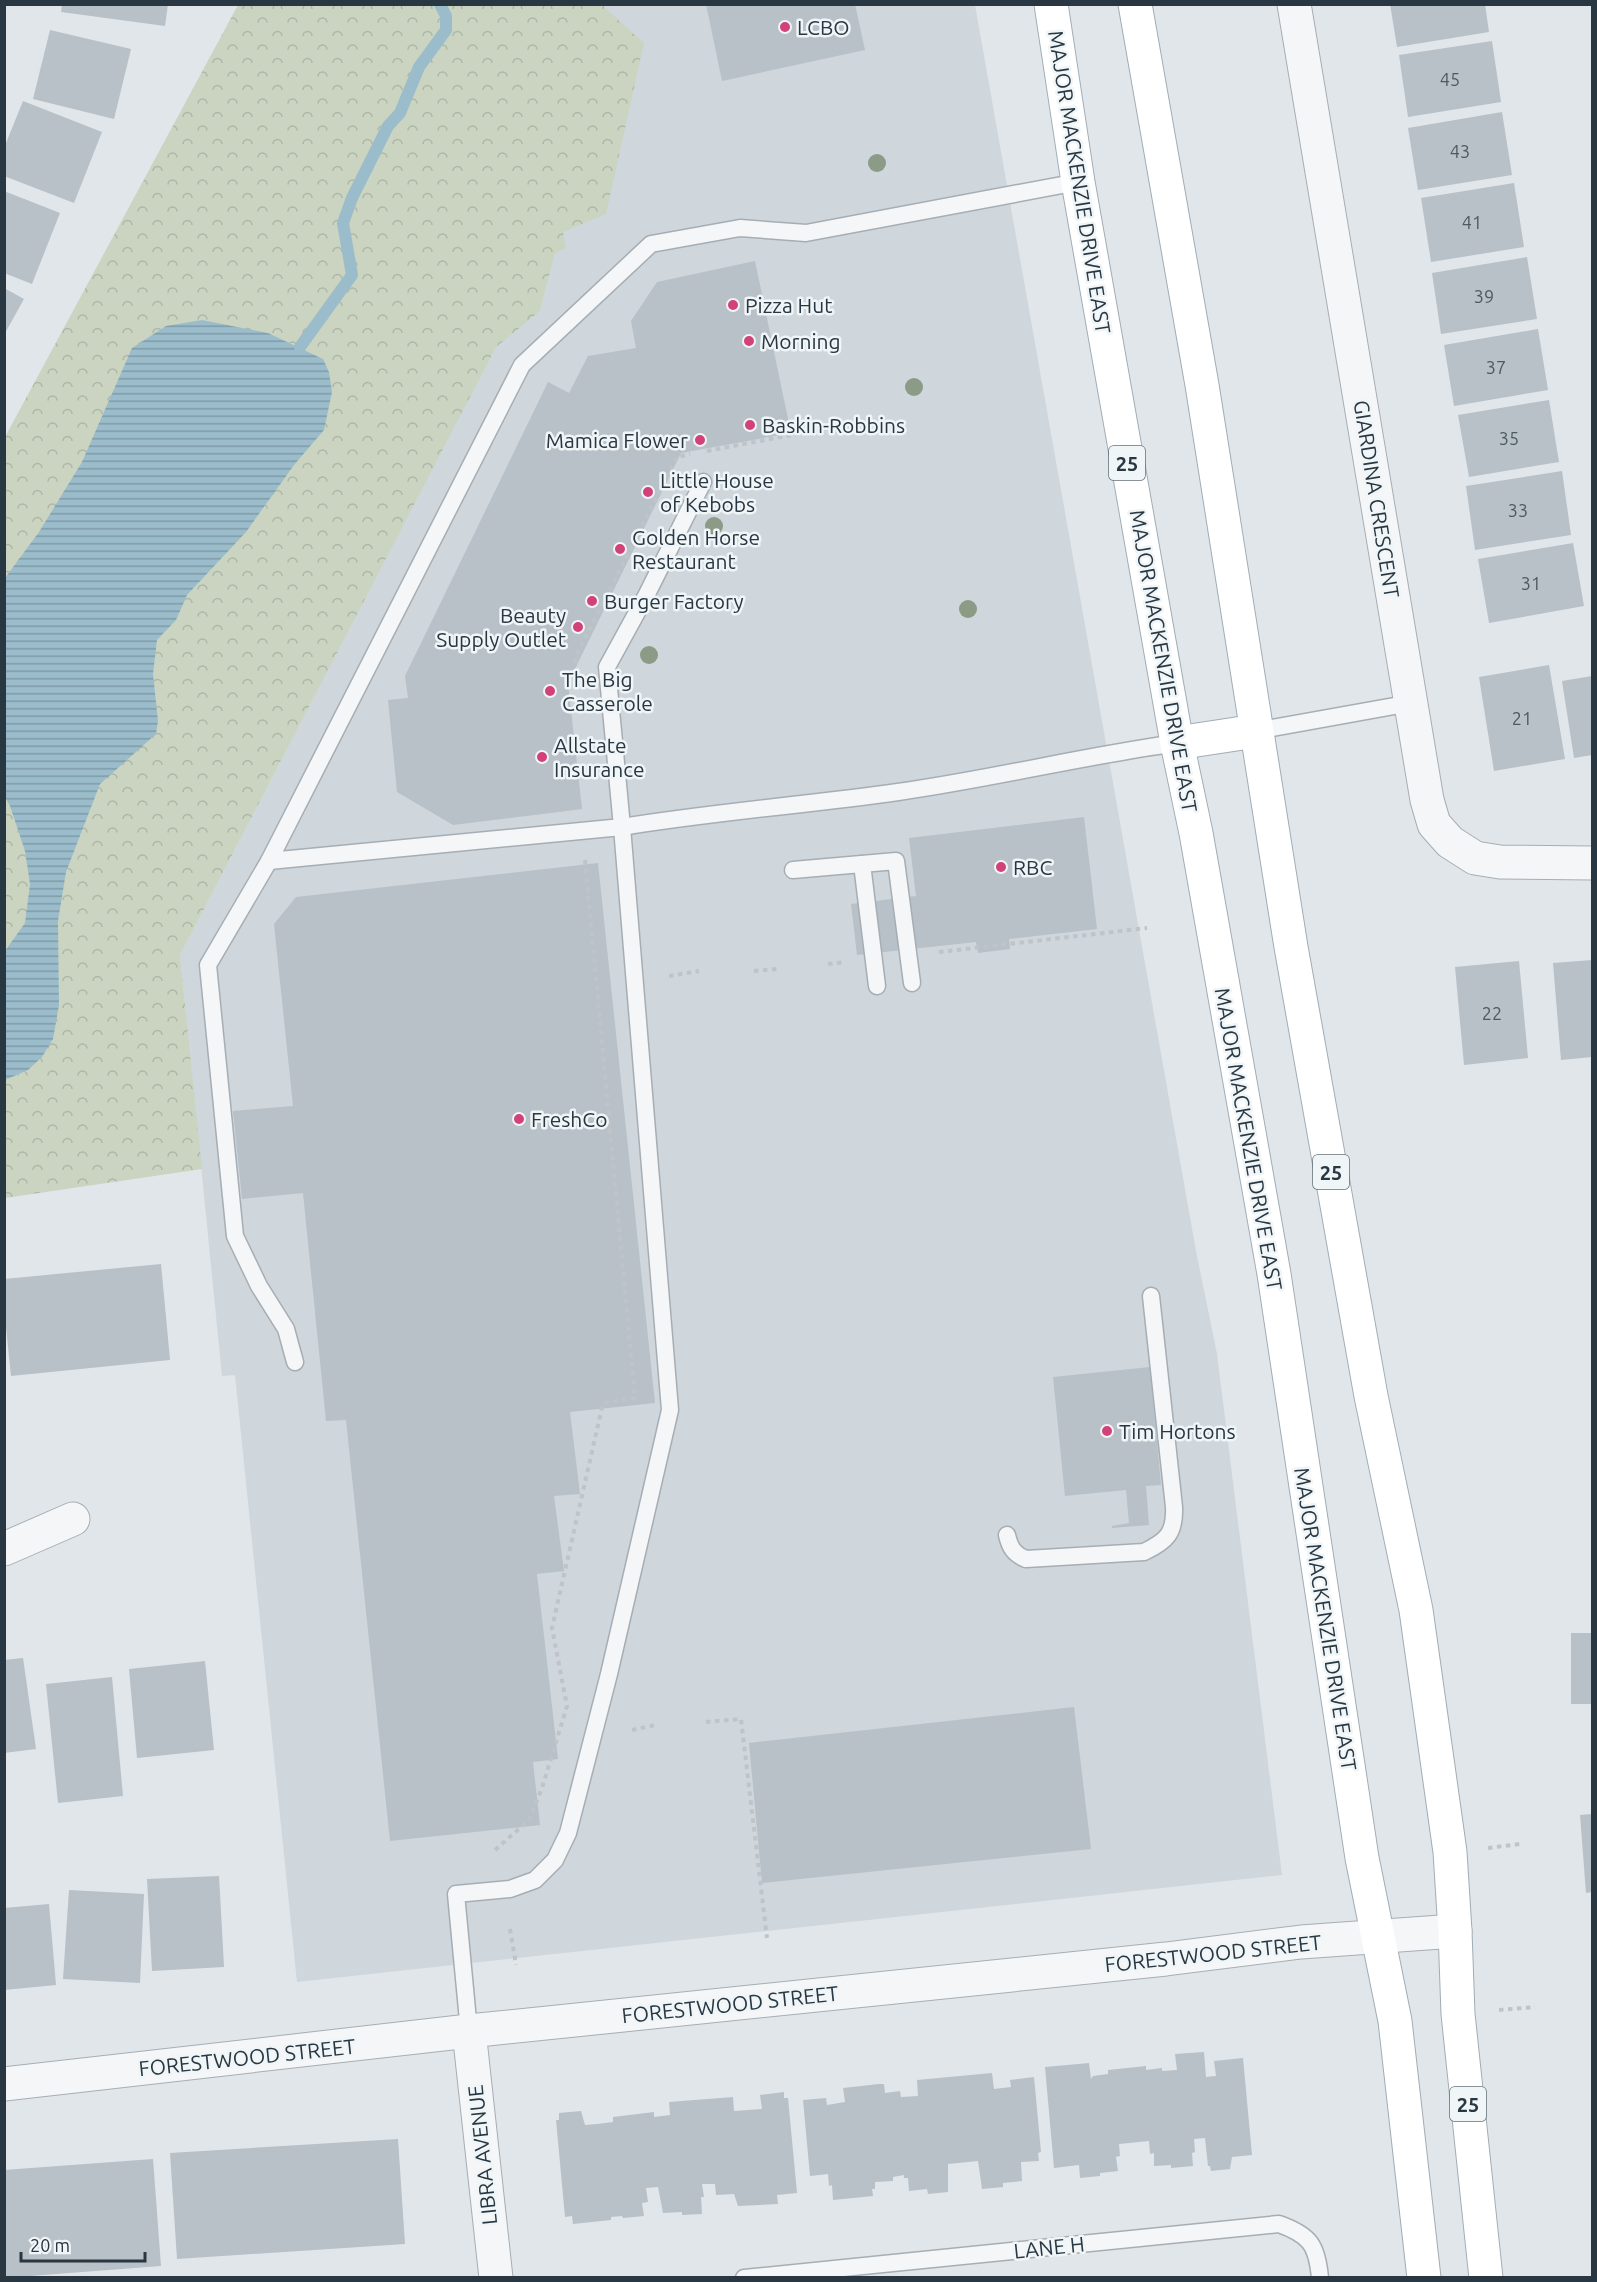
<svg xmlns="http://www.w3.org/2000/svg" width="1597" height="2282" font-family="Ubuntu,sans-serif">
<defs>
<pattern id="park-crowns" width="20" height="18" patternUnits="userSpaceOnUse" patternTransform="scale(1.5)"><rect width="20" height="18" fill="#cad4c1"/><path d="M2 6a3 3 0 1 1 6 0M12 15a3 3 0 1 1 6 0" fill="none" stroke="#aeb7a7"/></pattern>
<pattern id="water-rules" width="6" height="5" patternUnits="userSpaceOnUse" patternTransform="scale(1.5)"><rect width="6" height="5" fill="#9bbdcb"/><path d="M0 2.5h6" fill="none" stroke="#7e9aa6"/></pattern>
</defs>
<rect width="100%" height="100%" fill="#e1e6ea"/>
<!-- built -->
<polygon fill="#cfd6dc" points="604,5 975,5 1196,1251 1217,1354 1282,1875 297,1982 235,1375 222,1376 180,955 496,346 540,311 555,252 563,232"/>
<!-- park -->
<polygon fill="url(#park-crowns)" points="238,5 604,5 604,7 644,43 606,214 563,232 566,248 555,253 540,311 496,347 180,955 202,1169 5,1198 5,437"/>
<!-- water -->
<polygon fill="url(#water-rules)" points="202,320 268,333 323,359 329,372 332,392 324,430 294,465 246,532 187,595 176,620 157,640 153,674 158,721 156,734 100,784 66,872 58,921 59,1005 53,1039 42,1057 28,1070 5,1080 5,951 25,923 30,884 25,851 10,806 5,797 5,578 39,532 82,462 132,348 166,326"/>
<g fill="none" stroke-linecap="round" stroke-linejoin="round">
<!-- stream -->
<polyline stroke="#9bbdcb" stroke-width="12" points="300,347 352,275 343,223 352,198 388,126 400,113 419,67 446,30 446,16 440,4"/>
</g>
<!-- building -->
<g fill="#b8c1c7">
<polygon points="62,4 168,4 165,26 61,12"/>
<polygon points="706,4 855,4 865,50 722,81"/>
<polygon points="1390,4 1485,4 1489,32 1397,47"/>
<polygon points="50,30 131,49 114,119 33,99"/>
<polygon points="1492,41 1501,102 1408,117 1399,55"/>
<polygon points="23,101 102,132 74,203 4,176 4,148"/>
<polygon points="1502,112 1512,175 1418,190 1408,128"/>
<polygon points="1514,183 1524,247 1431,262 1421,198"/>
<polygon points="4,191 60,213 32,284 4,273"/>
<polygon points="1527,257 1537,319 1441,334 1432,273"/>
<polygon points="755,261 791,433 681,453 568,683 582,809 453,825 397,792 388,700 408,698 405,676 548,382 569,393 588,356 636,348 631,321 657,282"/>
<polygon points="4,288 24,299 4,335"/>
<polygon points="1538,329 1548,390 1454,406 1444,345"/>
<polygon points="1549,400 1559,462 1469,477 1458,415"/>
<polygon points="1562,471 1571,535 1475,550 1466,486"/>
<polygon points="1573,543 1584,606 1489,623 1478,559"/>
<polygon points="1549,665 1565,759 1494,771 1479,677"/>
<polygon points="1592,676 1592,755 1574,758 1562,681"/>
<polygon points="1084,817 1097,929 1009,939 1010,949 978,953 976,942 857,955 851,904 916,896 909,838"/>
<polygon points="598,863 655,1403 570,1412 580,1494 554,1496 564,1571 537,1574 558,1759 533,1762 540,1825 390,1841 346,1420 326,1421 303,1193 242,1199 233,1111 293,1106 274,924 296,897"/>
<polygon points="1592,960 1592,1057 1561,1060 1553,963"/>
<polygon points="1519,961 1528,1058 1464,1065 1455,967"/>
<polygon points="161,1264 170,1360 11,1376 4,1308 4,1279"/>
<polygon points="1150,1367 1161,1485 1146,1486 1149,1525 1112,1528 1112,1526 1129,1523 1126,1490 1065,1496 1053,1377"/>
<rect x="1571" y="1633" width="21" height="71"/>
<polygon points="23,1658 36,1749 4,1753 4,1660"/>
<polygon points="205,1661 214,1750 137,1758 129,1669"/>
<polygon points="112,1677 123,1796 58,1803 46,1684"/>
<polygon points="1074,1707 1091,1849 762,1883 749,1743"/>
<polygon points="1592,1814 1592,1892 1586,1893 1580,1815"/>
<polygon points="219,1876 224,1967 152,1971 147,1879"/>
<polygon points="69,1890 144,1894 140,1983 63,1979"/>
<polygon points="49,1904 56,1985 4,1990 4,1908"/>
<polygon points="1204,2052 1206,2077 1216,2076 1214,2061 1243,2058 1252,2155 1232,2157 1230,2169 1211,2171 1210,2166 1208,2166 1205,2138 1194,2139 1195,2152 1192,2153 1193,2166 1171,2168 1171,2165 1154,2166 1154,2153 1150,2154 1149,2141 1119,2144 1120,2156 1116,2157 1118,2171 1100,2173 1100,2176 1080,2178 1079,2165 1054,2168 1045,2067 1089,2063 1091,2079 1093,2076 1108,2074 1108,2070 1146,2066 1146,2070 1162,2068 1162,2071 1177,2070 1175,2054"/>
<polygon points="992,2073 994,2089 1011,2087 1010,2080 1034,2077 1041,2152 1038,2153 1039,2161 1021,2162 1022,2181 1003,2183 1003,2187 982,2189 978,2161 948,2164 948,2192 928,2194 927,2189 909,2191 908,2178 904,2178 904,2175 893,2177 893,2181 875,2182 875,2189 872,2189 873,2196 833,2200 832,2185 829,2186 828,2174 810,2176 803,2100 826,2098 827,2105 845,2102 843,2088 879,2084 884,2084 885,2093 900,2091 901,2097 918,2096 917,2080"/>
<polygon points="784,2092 784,2098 788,2098 797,2193 777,2195 778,2204 738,2206 734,2194 716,2195 715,2184 702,2184 704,2197 701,2197 702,2214 682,2215 682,2212 663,2213 658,2187 646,2188 648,2202 642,2203 644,2216 623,2218 622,2216 611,2217 611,2220 573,2224 572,2216 565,2217 556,2120 559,2120 559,2113 581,2111 585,2125 597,2124 613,2122 613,2117 654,2112 654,2117 670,2115 669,2102 733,2097 734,2111 762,2109 760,2095"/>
<polygon points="398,2139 405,2244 177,2259 170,2153"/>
<polygon points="153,2159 161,2266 4,2278 4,2170"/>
</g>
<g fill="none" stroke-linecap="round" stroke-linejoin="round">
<!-- lane casing -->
<g stroke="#a6aeb4" stroke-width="19">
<g id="lane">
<polyline points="703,482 647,594 607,667 622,827 269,861 522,365 651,244 740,228 806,233 1078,182"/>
<polyline points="1256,731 1411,703"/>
<polyline points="269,861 208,965 235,1236 259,1286 286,1329 295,1362"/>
<polyline points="862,864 877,986"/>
<polyline points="793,870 896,861 912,983"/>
<path d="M 1007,1535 C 1010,1548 1014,1554 1026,1559 L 1144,1552 C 1167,1541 1175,1533 1174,1507 L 1151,1296"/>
<path d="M 469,2031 L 456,1894 L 510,1889 L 535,1880 L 555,1860 L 568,1833 L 609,1674 L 670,1410 L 622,827 C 714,812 806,805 898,792 C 991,779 1083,756 1177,743"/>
<path d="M 744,2278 L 1279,2224 C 1310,2235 1317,2245 1320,2278"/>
</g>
</g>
<!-- street casing -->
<g stroke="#a6aeb4" stroke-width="35">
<g id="street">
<polyline points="1294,4 1427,800 1434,824 1450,842 1475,858 1500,862 1592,863"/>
<polyline points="4,1549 73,1519"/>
<polyline points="469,2031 496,2278"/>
<polyline points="4,2084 469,2031 1166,1959 1301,1942 1455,1931"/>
</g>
</g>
<!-- primary casing -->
<g stroke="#a0adb6" stroke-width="35">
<g id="primary">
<polyline points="1051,4 1078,182 1177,743 1196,833 1274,1274 1362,1858 1395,2021 1424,2278"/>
<polyline points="1135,4 1202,385 1291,947 1371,1396 1416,1610 1450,1852 1455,1931 1458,2014 1486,2278"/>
<polyline points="1177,743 1256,731"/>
</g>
</g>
<!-- path -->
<g stroke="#bfc4c9" stroke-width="4" stroke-dasharray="4.5 4.5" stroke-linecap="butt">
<polyline points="707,451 818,430"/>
<polyline points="575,663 575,658 677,457 690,454"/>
<polyline points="939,952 1147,928"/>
<polyline points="828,964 845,962"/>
<polyline points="754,971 777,969"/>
<polyline points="669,976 699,971"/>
<polyline points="706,1722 741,1719 767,1938"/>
<polyline points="632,1730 656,1725"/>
<polyline points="1488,1848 1520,1844"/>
<polyline points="495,1850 529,1820 542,1788 567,1706 552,1628 603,1403 635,1398 585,860"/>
<polyline points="510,1929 516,1965"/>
<polyline points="1499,2010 1535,2007"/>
</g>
<!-- lane -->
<use href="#lane" stroke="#f4f6f8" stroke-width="16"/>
<!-- street -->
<use href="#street" stroke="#f4f6f8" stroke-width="33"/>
<!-- primary -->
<use href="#primary" stroke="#fff" stroke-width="33"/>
</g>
<!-- trees -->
<g fill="#8c9b86">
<circle cx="877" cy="163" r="9"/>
<circle cx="914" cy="387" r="9"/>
<circle cx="714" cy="526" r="9"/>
<circle cx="968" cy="609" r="9"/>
<circle cx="649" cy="655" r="9"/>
</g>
<!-- markers -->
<g fill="#d24278" stroke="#f0f5f7" stroke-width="2">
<circle cx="785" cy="27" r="6"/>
<circle cx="733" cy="305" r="6"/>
<circle cx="749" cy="341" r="6"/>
<circle cx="750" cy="425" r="6"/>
<circle cx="700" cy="440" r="6"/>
<circle cx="648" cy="492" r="6"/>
<circle cx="620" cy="549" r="6"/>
<circle cx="592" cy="601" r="6"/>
<circle cx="578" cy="627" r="6"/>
<circle cx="550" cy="691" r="6"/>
<circle cx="542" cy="757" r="6"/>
<circle cx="1001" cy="867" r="6"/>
<circle cx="519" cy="1119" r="6"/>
<circle cx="1107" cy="1431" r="6"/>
</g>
<g text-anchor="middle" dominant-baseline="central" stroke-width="5" stroke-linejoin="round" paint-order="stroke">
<!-- number labels -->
<g font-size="18" fill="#4c5a63">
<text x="1450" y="79">45</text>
<text x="1460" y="151">43</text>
<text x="1472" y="222">41</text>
<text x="1484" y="296">39</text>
<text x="1496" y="367">37</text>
<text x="1509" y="438">35</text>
<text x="1518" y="510">33</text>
<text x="1531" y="583">31</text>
<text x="1522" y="718">21</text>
<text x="1492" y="1013">22</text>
</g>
<!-- shield labels -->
<g fill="#f0f5f7" stroke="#647078" stroke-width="1.5">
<rect x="1109" y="446" width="36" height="34" rx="4.5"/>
<rect x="1313" y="1155" width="36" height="34" rx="4.5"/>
<rect x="1450" y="2087" width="36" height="34" rx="4.5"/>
</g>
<g font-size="20" font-weight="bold" fill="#283742">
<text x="1127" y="463">25</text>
<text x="1331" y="1172">25</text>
<text x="1468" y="2104">25</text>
</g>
<!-- poi labels -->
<g font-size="21" fill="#283742" stroke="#f0f5f7" text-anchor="start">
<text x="797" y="27">LCBO</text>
<text x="745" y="305">Pizza Hut</text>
<text x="761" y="341">Morning</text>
<text x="762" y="425">Baskin-Robbins</text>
<text x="688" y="440" text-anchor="end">Mamica Flower</text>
<text x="660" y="480">Little House<tspan x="660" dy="24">of Kebobs</tspan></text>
<text x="632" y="537">Golden Horse<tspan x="632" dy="24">Restaurant</tspan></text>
<text x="604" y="601">Burger Factory</text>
<text x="566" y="615" text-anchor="end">Beauty<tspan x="566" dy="24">Supply Outlet</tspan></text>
<text x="562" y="679">The Big<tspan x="562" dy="24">Casserole</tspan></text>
<text x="554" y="745">Allstate<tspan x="554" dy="24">Insurance</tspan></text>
<text x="1013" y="867">RBC</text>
<text x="531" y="1119">FreshCo</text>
<text x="1119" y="1431">Tim Hortons</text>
</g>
<!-- street labels -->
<g font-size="21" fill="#283742" stroke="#f0f5f7">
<text transform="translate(1080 182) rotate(81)">MAJOR MACKENZIE DRIVE EAST</text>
<text transform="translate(1377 499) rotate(81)">GIARDINA CRESCENT</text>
<text transform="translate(1164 661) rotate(80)">MAJOR MACKENZIE DRIVE EAST</text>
<text transform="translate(1249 1139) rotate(80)">MAJOR MACKENZIE DRIVE EAST</text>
<text transform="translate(1326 1619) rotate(81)">MAJOR MACKENZIE DRIVE EAST</text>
<text transform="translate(1213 1953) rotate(-6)">FORESTWOOD STREET</text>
<text transform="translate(730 2004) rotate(-6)">FORESTWOOD STREET</text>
<text transform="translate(247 2057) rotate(-6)">FORESTWOOD STREET</text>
<text transform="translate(482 2155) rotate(-96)">LIBRA AVENUE</text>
<text transform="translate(1049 2247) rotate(-6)">LANE H</text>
</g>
</g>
<!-- border -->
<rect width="1597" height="2282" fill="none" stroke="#283742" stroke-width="12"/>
<!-- scale -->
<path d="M21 2252v9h124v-9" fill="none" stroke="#283742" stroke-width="3"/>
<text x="30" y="2252" font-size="18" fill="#283742" stroke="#f0f5f7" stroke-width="4.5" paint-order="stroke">20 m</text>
</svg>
